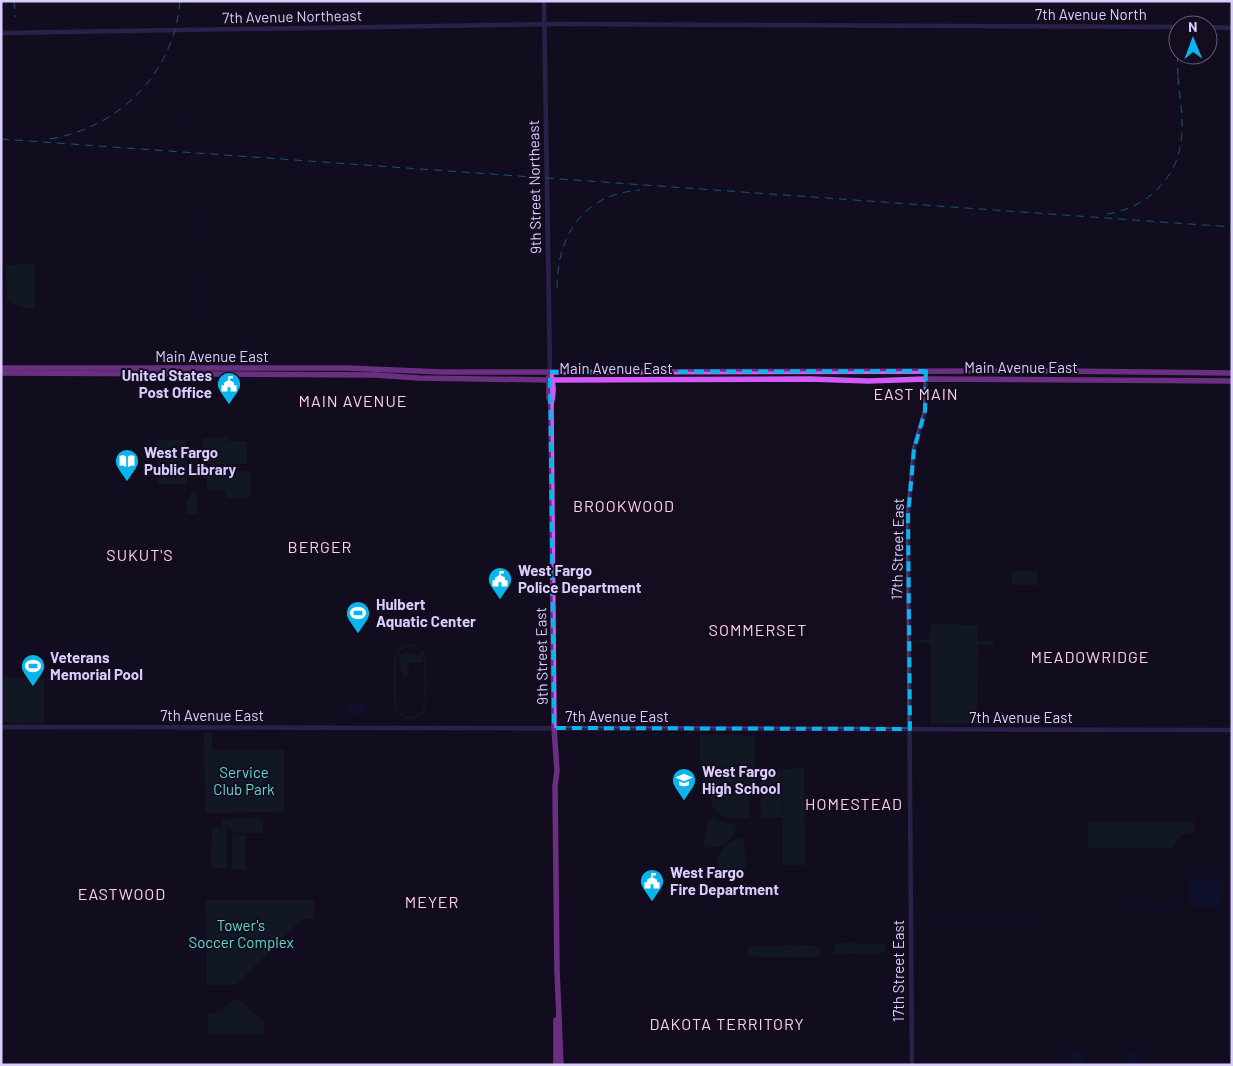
<svg xmlns="http://www.w3.org/2000/svg" width="1233" height="1066" font-family="Barlow,sans-serif">
<rect width="100%" height="100%" fill="#130d1f"/>
<!-- green -->
<g fill="#112629" fill-rule="evenodd">
<polygon points="35,264 35,308 25,308 7,301 6,265"/>
<polygon points="227,437 227,441 247,441 247,464 207,464 207,461 203,461 203,439 205,438"/>
<polygon points="157,440 186,440 187,484 158,484"/>
<polygon points="248,471 248,473 251,474 251,496 249,498 227,498 225,490 207,490 207,472"/>
<polygon points="190,493 197,493 197,514 187,514 187,498 190,498"/>
<rect x="1012" y="571" width="25" height="14"/>
<polygon points="930,624 978,625 977,641 994,641 994,645 978,645 977,724 931,724 930,643 913,643 913,640 930,639"/>
<path d="M 411,644 C 417,646 423,649 425,656 C 427,662 427,705 424,710 C 422,715 417,718 412,719 C 387,721 394,675 394,659 C 395,650 402,645 411,644 ZM 408,646 C 415,646 420,649 422,655 L 409,655 L 406,652 L 399,655 L 399,661 L 402,675 L 404,677 L 408,676 L 409,663 L 422,663 L 423,655 C 425,662 426,703 423,709 C 421,714 416,716 411,717 C 392,718 396,691 396,679 C 396,669 394,659 400,650 Z"/>
<polygon points="1,677 44,678 44,723 1,722"/>
<polygon points="204,732 212,732 212,750 284,750 284,812 205,813"/>
<path d="M 700,735 L 742,735 L 749,737 L 755,735 L 755,786 L 749,786 L 749,818 C 730,818 712,820 710,795 L 705,795 L 702,773 L 700,773 Z"/>
<polygon points="804,768 805,865 783,865 782,769"/>
<polygon points="760,769 781,769 782,817 761,818"/>
<path d="M 711,817 L 737,826 C 733,842 719,851 703,846 L 708,820 Z"/>
<polygon points="251,818 263,820 263,833 235,833 227,827 227,868 211,868 212,827 222,827 222,819"/>
<path d="M 1088,822 L 1194,822 L 1194,832 C 1183,832 1176,838 1173,848 L 1088,848 Z"/>
<rect x="232" y="835" width="14" height="34"/>
<path d="M 739,839 L 744,839 L 746,867 L 744,869 L 716,868 C 717,853 724,843 739,839 Z"/>
<polygon points="206,900 314,900 314,918 307,918 300,921 236,985 207,985"/>
<polygon points="836,943 884,944 885,950 884,953 835,954 834,953 834,944"/>
<polygon points="785,945 817,946 820,947 820,954 817,957 760,957 753,956 748,954 748,948 751,946 781,947"/>
<polygon points="236,998 265,1022 263,1035 208,1034 208,1014 221,1011"/>
</g>
<!-- water -->
<g fill="#0b153b">
<polygon points="355,704 364,705 363,716 354,716 348,711 349,705"/>
<polygon points="1189,878 1223,878 1222,908 1189,907"/>
<path d="M 1127,905 L 1161,905 L 1177,907 C 1171,911 1137,909 1128,907 Z"/>
<polygon points="1083,1051 1084,1065 1067,1065 1067,1052"/>
<polygon points="1130,1052 1141,1053 1142,1055 1142,1065 1126,1065 1127,1055"/>
</g>
<g fill="none" stroke-linecap="round" stroke-linejoin="round">
<!-- stream -->
<g stroke="#0b153b" stroke-width="1">
<polyline points="189,1 190,25"/>
<polyline points="190,38 189,102 192,147"/>
<polyline points="191,163 196,357"/>
<polyline points="921,919 927,917 1035,917"/>
</g>
<!-- minor -->
<g stroke="#463a7c" stroke-width="4.5">
<polyline points="544,1 550,372"/>
<polyline points="1208,27 1232,28"/>
<polyline points="1,33 557,24 1178,27"/>
<polyline points="1,727 1232,730"/>
<polyline points="912,1065 908,516 914,449 925,411 926,371"/>
</g>
<!-- major -->
<g stroke="#d459f9" stroke-width="5.5">
<polyline points="1,368 346,368 443,372 550,372 1059,371 1232,373"/>
<path d="M 550,372 C 554,383 554,394 551,404 L 554,728 L 557,771 L 555,786 L 557,971 L 561,1065"/>
<polyline points="1,373 376,375 419,378 549,380 809,379 868,381 926,379 1232,381"/>
<polyline points="549,377 549,398 551,404"/>
<polyline points="556,1020 556,1065"/>
</g>
<!-- rail -->
<g stroke="#09b5ed" stroke-width="1" stroke-dasharray="8 6" stroke-linecap="butt">
<polyline points="14,1 15,17"/>
<polyline points="1177,40 1178,83"/>
<polyline points="1,139 1232,227"/>
<path d="M 50,139 C 120,127 174,73 180,1"/>
<path d="M 1107,214 C 1144,209 1176,181 1181,142 C 1184,120 1180,99 1178,77"/>
<path d="M 557,288 C 557,234 584,194 640,190"/>
</g>
</g>
<!-- marked area -->
<path d="M0 0H1233V1066H0ZM 926,371 L 925,411 L 914,449 L 908,516 L 910,729 L 554,728 L 550,372 Z" fill="#130d1f" fill-opacity=".55" fill-rule="evenodd"/>
<path fill="none" stroke="#09b5ed" stroke-width="4" stroke-dasharray="10 6" stroke-linejoin="round" d="M 926,371 L 925,411 L 914,449 L 908,516 L 910,729 L 554,728 L 550,372 Z"/>
<!-- icons -->
<defs>
<g id="civic-pin" transform="scale(1.25)"><path d="M0 17L-7.5 6A9.5 9.5 0 1 1 7.5 6Z" fill="#09b5ed" stroke="#130d1f"/><path d="M-.6-6.5H3V-4.5H.6V-3L4-1V1h2V6H-6V1h2V-1L-.6-3ZM-1.2 2.5V6h2.4V2.5Z" fill="#fff"/></g>
<g id="library-pin" transform="scale(1.25)"><path d="M0 17L-7.5 6A9.5 9.5 0 1 1 7.5 6Z" fill="#09b5ed" stroke="#130d1f"/><path d="M-6-4Q-3-5.5-.7-3.5V5Q-3 3-6 4ZM6-4Q3-5.5 .7-3.5V5Q3 3 6 4Z" fill="#fff"/></g>
<g id="stadium-pin" transform="scale(1.25)"><path d="M0 17L-7.5 6A9.5 9.5 0 1 1 7.5 6Z" fill="#09b5ed" stroke="#130d1f"/><path d="M0-5a6.5 5 0 1 0 0 10a6.5 5 0 1 0 0-10ZM-3.5-1.8h7v3.6h-7Z" fill="#fff"/></g>
<g id="school-pin" transform="scale(1.25)"><path d="M0 17L-7.5 6A9.5 9.5 0 1 1 7.5 6Z" fill="#09b5ed" stroke="#130d1f"/><path d="M0-5L7-2L0 1L-7-2ZM-4 1L0 2.5L4 1V4Q0 6-4 4Z" fill="#fff"/></g>
</defs>
<g fill-rule="evenodd">
<use href="#civic-pin" x="229" y="384"/>
<use href="#library-pin" x="127" y="461"/>
<use href="#civic-pin" x="500" y="579"/>
<use href="#stadium-pin" x="358" y="613"/>
<use href="#stadium-pin" x="33" y="666"/>
<use href="#school-pin" x="684" y="780"/>
<use href="#civic-pin" x="652" y="881"/>
</g>
<g text-anchor="middle" dominant-baseline="central" stroke-width="4" stroke-linejoin="round" paint-order="stroke">
<!-- street labels -->
<g font-size="15" fill="#dacdfd" stroke="#130d1f">
<text x="1091" y="14">7th Avenue North</text>
<text transform="translate(292 16) rotate(-1)">7th Avenue Northeast</text>
<text transform="translate(534 187) rotate(-91)">9th Street Northeast</text>
<text x="212" y="356">Main Avenue East</text>
<text x="1021" y="367">Main Avenue East</text>
<text x="616" y="368">Main Avenue East</text>
<text transform="translate(897 549) rotate(-89)">17th Street East</text>
<text transform="translate(541 656) rotate(-91)">9th Street East</text>
<text x="212" y="715">7th Avenue East</text>
<text x="617" y="716">7th Avenue East</text>
<text x="1021" y="717">7th Avenue East</text>
<text transform="translate(898 971) rotate(-90)">17th Street East</text>
</g>
<!-- poi labels -->
<g font-size="15" font-weight="bold" fill="#dacdfd" stroke="#130d1f" text-anchor="start">
<text x="212" y="375" text-anchor="end">United States<tspan x="212" dy="17">Post Office</tspan></text>
<text x="144" y="452">West Fargo<tspan x="144" dy="17">Public Library</tspan></text>
<text x="518" y="570">West Fargo<tspan x="518" dy="17">Police Department</tspan></text>
<text x="376" y="604">Hulbert<tspan x="376" dy="17">Aquatic Center</tspan></text>
<text x="50" y="657">Veterans<tspan x="50" dy="17">Memorial Pool</tspan></text>
<text x="702" y="771">West Fargo<tspan x="702" dy="17">High School</tspan></text>
<text x="670" y="872">West Fargo<tspan x="670" dy="17">Fire Department</tspan></text>
</g>
<!-- park labels -->
<g font-size="15" fill="#5ddacd" stroke="#130d1f">
<text x="244" y="772">Service<tspan x="244" dy="17">Club Park</tspan></text>
<text x="241" y="925">Tower's<tspan x="241" dy="17">Soccer Complex</tspan></text>
</g>
<!-- neighbourhood labels -->
<g font-size="16" letter-spacing="1" fill="#fdcfe6" stroke="#130d1f">
<text x="916" y="393">EAST MAIN</text>
<text x="353" y="400">MAIN AVENUE</text>
<text x="624" y="505">BROOKWOOD</text>
<text x="320" y="546">BERGER</text>
<text x="140" y="554">SUKUT'S</text>
<text x="758" y="629">SOMMERSET</text>
<text x="1090" y="656">MEADOWRIDGE</text>
<text x="854" y="803">HOMESTEAD</text>
<text x="122" y="893">EASTWOOD</text>
<text x="432" y="901">MEYER</text>
<text x="727" y="1023">DAKOTA TERRITORY</text>
</g>
</g>
<!-- border -->
<rect width="1233" height="1066" fill="none" stroke="#dacdfd" stroke-width="5"/>
<!-- north arrow -->
<g transform="translate(1193 40) rotate(359)"><circle r="24" fill="#130d1f" stroke="#635a78"/>
<path d="M0-4L9 19L0 12L-9 19Z" fill="#09b5ed"/>
<text y="-8" font-size="14" font-weight="bold" text-anchor="middle" fill="#dacdfd">N</text>
</g>
</svg>
